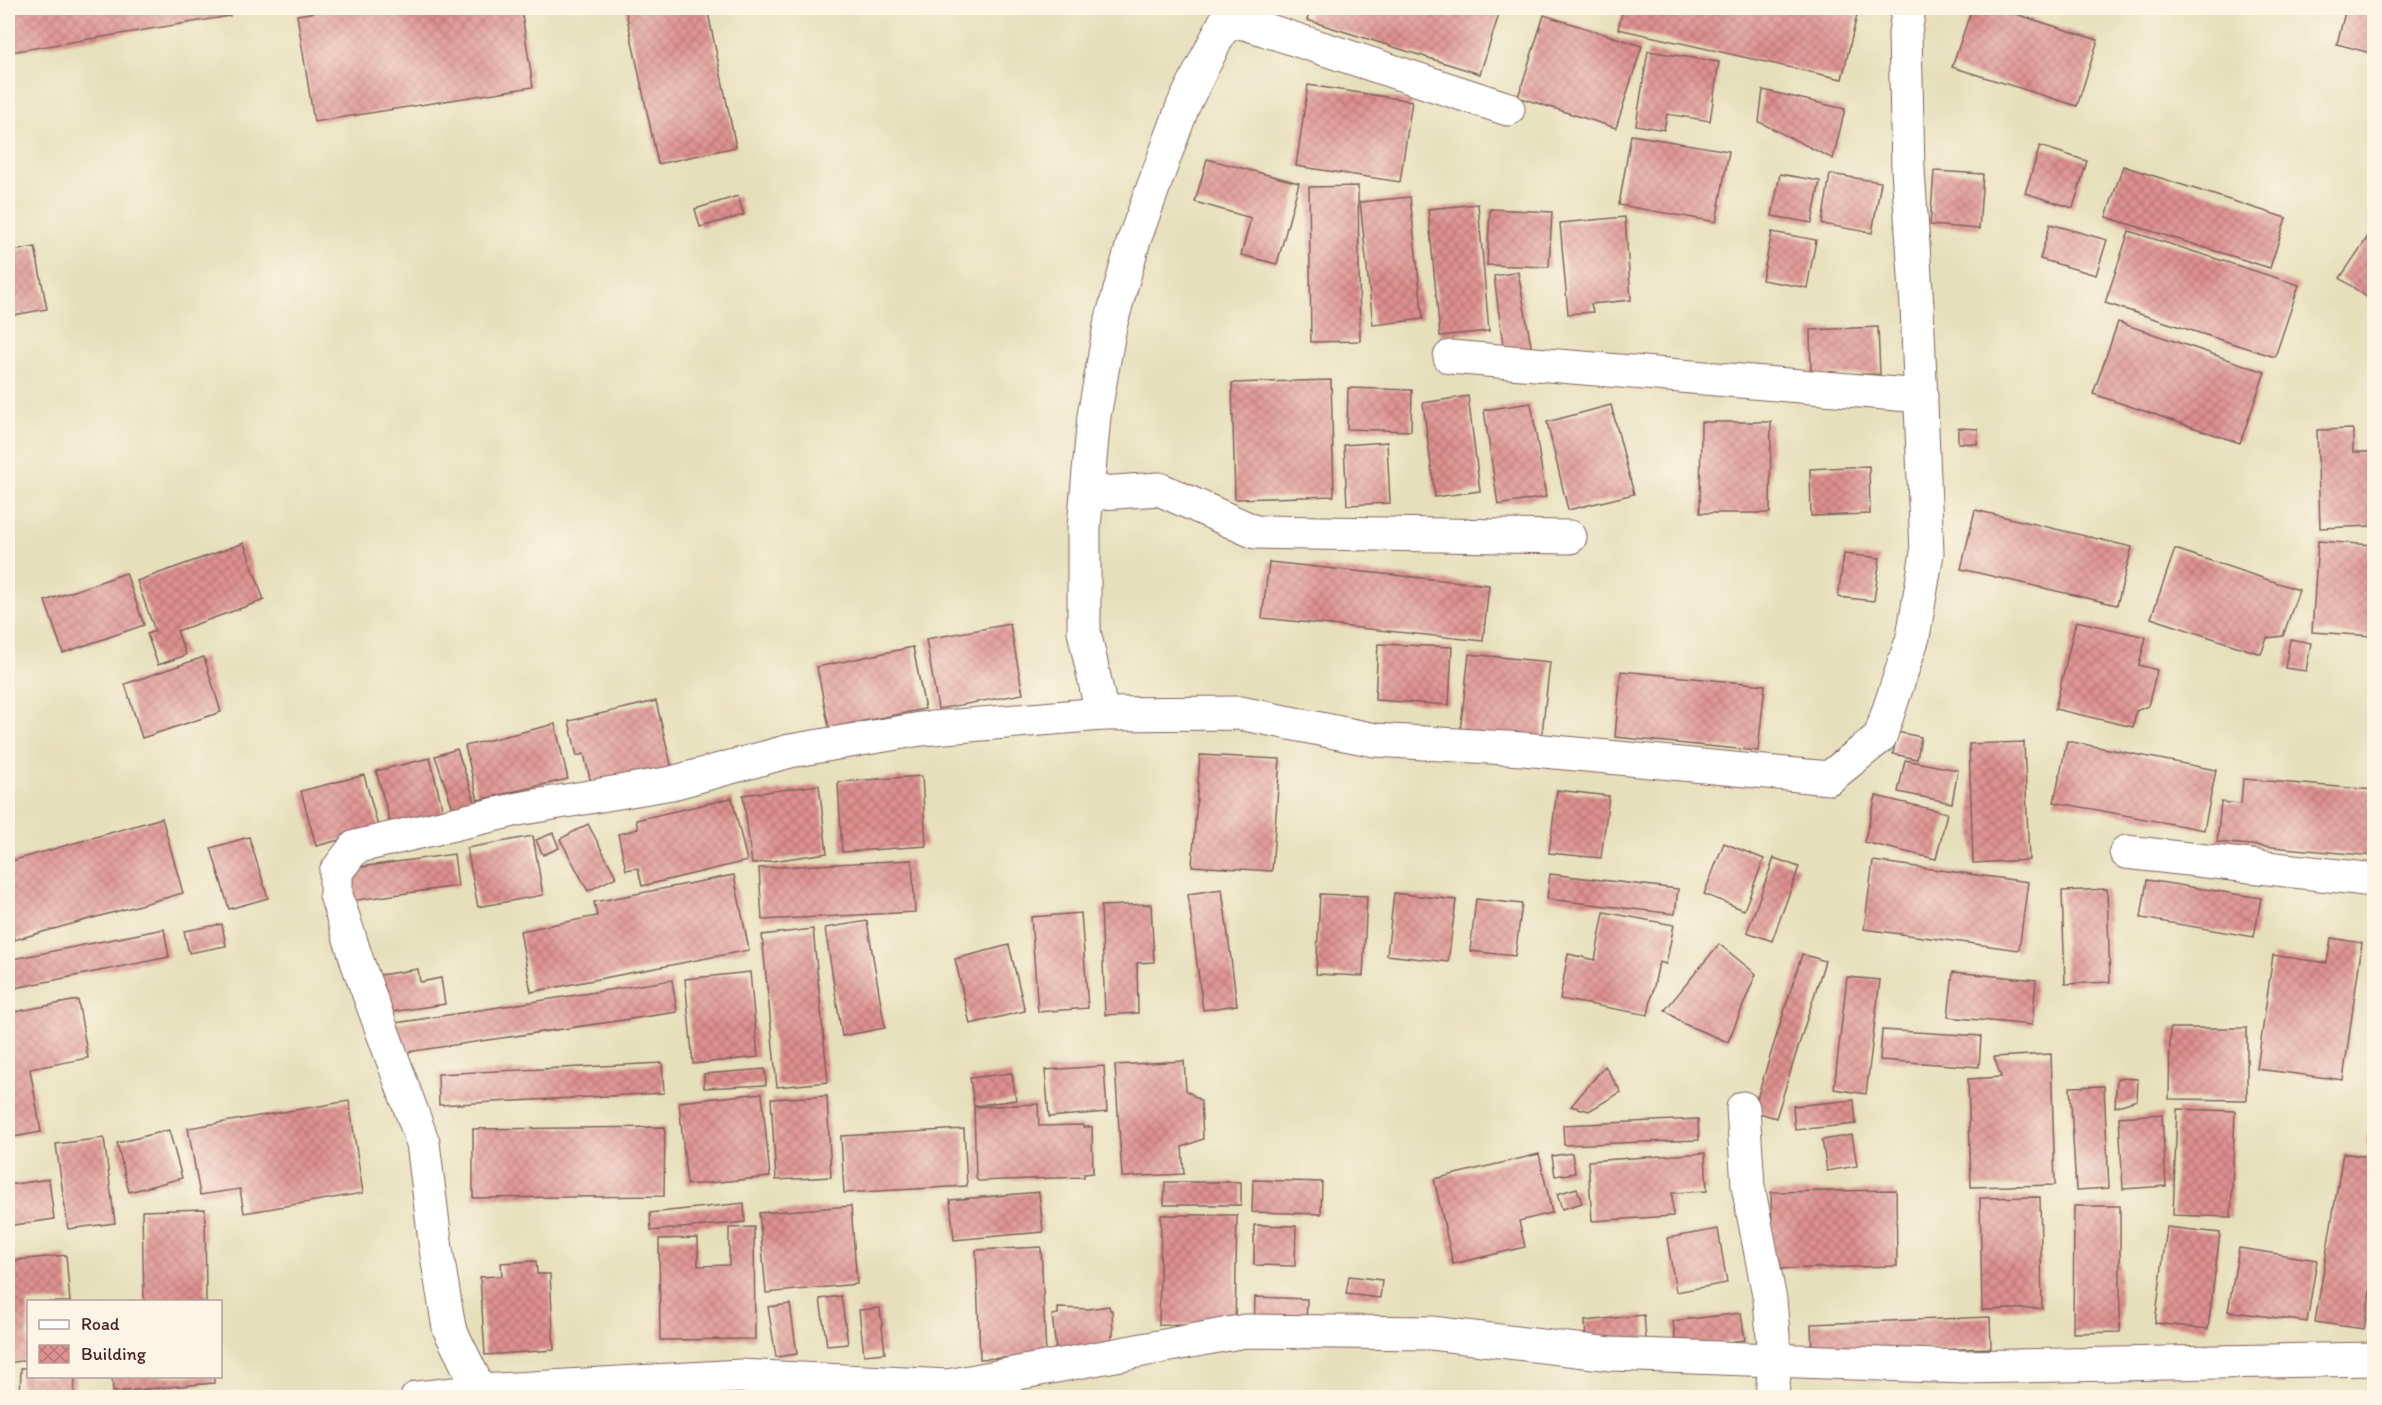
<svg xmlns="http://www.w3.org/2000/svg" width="2382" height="1405" font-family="Itim,sans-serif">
<defs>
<pattern id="building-cross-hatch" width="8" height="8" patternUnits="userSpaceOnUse" patternTransform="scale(1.5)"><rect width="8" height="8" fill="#de9190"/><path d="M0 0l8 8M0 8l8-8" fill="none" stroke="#b67676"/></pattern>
</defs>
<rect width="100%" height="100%" fill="#fcf5e5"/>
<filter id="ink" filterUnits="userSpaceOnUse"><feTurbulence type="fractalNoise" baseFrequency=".0167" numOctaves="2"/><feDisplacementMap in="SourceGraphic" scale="12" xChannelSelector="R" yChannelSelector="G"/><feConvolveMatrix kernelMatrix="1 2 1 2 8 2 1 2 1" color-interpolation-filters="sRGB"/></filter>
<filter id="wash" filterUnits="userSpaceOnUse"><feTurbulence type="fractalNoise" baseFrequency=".008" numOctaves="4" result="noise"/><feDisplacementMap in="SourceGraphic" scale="24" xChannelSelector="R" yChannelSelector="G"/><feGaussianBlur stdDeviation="1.35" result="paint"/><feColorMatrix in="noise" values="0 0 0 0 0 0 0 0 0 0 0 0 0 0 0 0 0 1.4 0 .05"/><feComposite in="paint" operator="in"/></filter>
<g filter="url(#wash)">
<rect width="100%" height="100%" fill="#e6dfbb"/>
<g id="blocks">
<!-- building -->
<g fill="url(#building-cross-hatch)">
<polygon points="8,8 229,8 230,16 11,52 8,31"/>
<polygon points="342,8 521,8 533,87 314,122 297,15"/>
<polygon points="625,8 707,8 736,147 658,164"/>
<polygon points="1311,8 1501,8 1480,74 1307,20"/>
<polygon points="1623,8 1826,8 1857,15 1842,79 1618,29"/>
<polygon points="1972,8 1997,8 2098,40 2077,106 1952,67"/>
<polygon points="2346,8 2374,8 2374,54 2337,44"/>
<polygon points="1544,15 1642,46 1616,128 1518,97"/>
<polygon points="1648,51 1719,62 1710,121 1667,114 1664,130 1636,125"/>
<polygon points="1308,85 1412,101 1400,182 1296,166"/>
<polygon points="1763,90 1845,109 1833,159 1759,122"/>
<polygon points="1631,135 1729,151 1716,222 1619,205"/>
<polygon points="2040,146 2087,161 2073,208 2025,193"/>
<polygon points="1207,159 1299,183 1277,264 1241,255 1251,218 1195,202"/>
<polygon points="2123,166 2286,218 2270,268 2106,217"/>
<polygon points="1934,171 1983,174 1979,229 1930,225"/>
<polygon points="1780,174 1820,181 1812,223 1772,216"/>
<polygon points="1830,174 1881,182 1872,233 1822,224"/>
<polygon points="1358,186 1360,341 1311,342 1309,187"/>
<polygon points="738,196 744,215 700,227 695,209"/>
<polygon points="1410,197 1423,319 1373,325 1360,202"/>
<polygon points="1478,204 1489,331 1440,336 1428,209"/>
<polygon points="1490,209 1552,212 1549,267 1487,265"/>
<polygon points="1625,217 1631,300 1591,304 1593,312 1568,314 1560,223"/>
<polygon points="2050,224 2107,240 2096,275 2040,259"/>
<polygon points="2374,228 2374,302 2340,278"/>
<polygon points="2129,231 2299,285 2275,357 2105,303"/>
<polygon points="1772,232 1816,240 1807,288 1762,280"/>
<polygon points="35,247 47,309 8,316 8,252"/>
<polygon points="1518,272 1532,351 1504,353 1494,276"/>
<polygon points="2118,322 2265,372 2240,443 2093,394"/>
<polygon points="1878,327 1880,374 1811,375 1810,330"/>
<polygon points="1331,380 1334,496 1235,499 1232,383"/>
<polygon points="1348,388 1412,390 1411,431 1347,429"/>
<polygon points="1468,396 1480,491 1435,497 1423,403"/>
<polygon points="1531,403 1546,497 1498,505 1484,410"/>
<polygon points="1611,405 1634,494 1568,510 1547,422"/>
<polygon points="1701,422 1771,422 1770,513 1700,513"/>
<polygon points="1958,428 1978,429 1977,444 1958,443"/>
<polygon points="2353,429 2353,452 2374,452 2374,526 2320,528 2317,430"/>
<polygon points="1387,442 1390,503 1347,505 1344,445"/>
<polygon points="1869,466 1870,514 1811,516 1810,469"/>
<polygon points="1975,510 2132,547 2117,605 1961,569"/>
<polygon points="2318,541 2374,545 2374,636 2312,632"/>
<polygon points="244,543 264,600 177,631 186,655 158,665 147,634 155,631 137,581"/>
<polygon points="2175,549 2299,590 2283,636 2267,638 2261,654 2151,618"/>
<polygon points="1844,554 1880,558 1874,601 1838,597"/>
<polygon points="1269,562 1489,585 1483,641 1262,618"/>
<polygon points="126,573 144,625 63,653 45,601"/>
<polygon points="2076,621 2146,637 2139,665 2157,670 2148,706 2136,711 2133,727 2055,709"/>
<polygon points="1010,624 1023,694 938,709 926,639"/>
<polygon points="2290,639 2311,643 2306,671 2285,668"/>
<polygon points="1378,644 1452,647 1449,705 1375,700"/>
<polygon points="913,647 925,709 829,728 817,667"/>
<polygon points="1469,654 1550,662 1541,742 1460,733"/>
<polygon points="204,657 221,712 142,738 125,684"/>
<polygon points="1621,671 1765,685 1758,751 1615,737"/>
<polygon points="656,701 672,769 592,787 584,754 577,756 569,721"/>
<polygon points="555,724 568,779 478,800 465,746"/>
<polygon points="1897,732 1921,737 1917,759 1893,754"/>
<polygon points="2067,741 2216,770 2204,830 2054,802"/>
<polygon points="2024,742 2029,860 1973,863 1969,744"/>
<polygon points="457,749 479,813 457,820 435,756"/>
<polygon points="1200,755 1280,759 1272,871 1192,866"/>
<polygon points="430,758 445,819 393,833 376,771"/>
<polygon points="1905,760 1958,770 1952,803 1898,792"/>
<polygon points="364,775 379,830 316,846 301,791"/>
<polygon points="922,776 926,846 842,852 838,782"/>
<polygon points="2243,779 2374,790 2374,856 2217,842 2221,802 2241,804"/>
<polygon points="819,785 827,853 752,864 743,795"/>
<polygon points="1557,790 1609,796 1601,858 1549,853"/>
<polygon points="1876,796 1947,813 1936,859 1864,842"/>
<polygon points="732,798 747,861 642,886 638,868 626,870 618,834 638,829 636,820"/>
<polygon points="162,818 183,893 14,940 8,916 8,862"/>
<polygon points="588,824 616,877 588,891 560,839"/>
<polygon points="553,833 559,848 543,855 536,840"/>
<polygon points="533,836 543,895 478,907 467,848"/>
<polygon points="249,837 268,898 229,909 211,848"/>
<polygon points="1724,843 1764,859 1744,910 1704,894"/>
<polygon points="454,854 458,886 350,901 346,869"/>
<polygon points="1774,858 1799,867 1772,941 1747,932"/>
<polygon points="912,860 915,912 762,920 759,868"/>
<polygon points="1873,861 2028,882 2019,950 1864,929"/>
<polygon points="1550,874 1678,889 1675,914 1547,899"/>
<polygon points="734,875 749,950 531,992 520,931 597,916 594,902"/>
<polygon points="2147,880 2261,898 2254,937 2141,918"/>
<polygon points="1222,889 1237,1005 1203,1010 1188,894"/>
<polygon points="2107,889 2110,982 2065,984 2062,891"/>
<polygon points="1394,893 1456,900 1448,962 1387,955"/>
<polygon points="1320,894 1367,896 1363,976 1316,974"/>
<polygon points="1476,899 1522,904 1515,956 1470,951"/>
<polygon points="1151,904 1154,962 1137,963 1138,1013 1105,1015 1101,906"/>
<polygon points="1604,912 1674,925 1666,964 1659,962 1648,1015 1560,999 1568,954 1595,960"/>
<polygon points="1081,913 1088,1008 1038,1012 1031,917"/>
<polygon points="867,921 885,1028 842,1036 825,928"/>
<polygon points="222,924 226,946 189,953 184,931"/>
<polygon points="164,929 169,957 10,989 8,960"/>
<polygon points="813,929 828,1082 777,1087 762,935"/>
<polygon points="2331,938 2362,943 2343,1080 2257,1069 2273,955 2327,963"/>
<polygon points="1719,944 1756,974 1728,1042 1684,1024 1665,1010"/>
<polygon points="1009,945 1025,1011 970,1024 955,959"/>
<polygon points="1802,954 1825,961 1776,1118 1753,1111"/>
<polygon points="418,969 420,982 441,978 445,1004 385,1013 380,975"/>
<polygon points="750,972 758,1057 693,1064 685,979"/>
<polygon points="1953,972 2036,980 2032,1025 1948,1017"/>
<polygon points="1847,977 1880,980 1866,1094 1834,1089"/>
<polygon points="672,980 677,1012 394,1054 390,1024"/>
<polygon points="78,1000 88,1058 30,1069 41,1132 8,1138 8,1013"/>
<polygon points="2170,1028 2247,1028 2247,1100 2169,1099"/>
<polygon points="1882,1030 1981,1036 1979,1067 1880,1060"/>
<polygon points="2051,1054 2055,1185 1971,1187 1968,1079 2001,1077 1994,1057"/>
<polygon points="1184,1061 1186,1090 1201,1101 1203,1139 1182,1147 1184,1174 1122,1177 1115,1065"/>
<polygon points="662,1063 664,1093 439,1105 438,1074"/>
<polygon points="1104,1066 1107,1112 1049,1117 1045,1070"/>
<polygon points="1605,1066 1621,1092 1589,1111 1571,1106"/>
<polygon points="765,1069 766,1085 704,1088 704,1074"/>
<polygon points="1012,1073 1016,1100 974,1106 970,1078"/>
<polygon points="2117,1078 2138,1079 2137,1100 2115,1107"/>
<polygon points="2104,1086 2109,1188 2076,1190 2070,1087"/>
<polygon points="762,1093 770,1177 687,1185 679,1102"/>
<polygon points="827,1096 831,1177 776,1180 771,1099"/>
<polygon points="2373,1099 2374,1100 2374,1145 2367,1144"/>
<polygon points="1854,1100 1856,1124 1795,1130 1793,1106"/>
<polygon points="349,1101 363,1193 244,1213 240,1189 200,1195 188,1128"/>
<polygon points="1038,1104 1039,1126 1083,1125 1083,1127 1092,1127 1093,1173 1084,1174 1084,1177 978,1181 976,1178 974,1107"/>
<polygon points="2177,1109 2235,1111 2231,1217 2173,1215"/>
<polygon points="2162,1114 2166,1186 2123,1189 2119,1117"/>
<polygon points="1698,1119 1699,1140 1564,1145 1563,1125"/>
<polygon points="665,1127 664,1196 473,1198 473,1129"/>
<polygon points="964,1129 967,1186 844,1193 841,1136"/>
<polygon points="169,1130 182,1178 129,1192 117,1143"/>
<polygon points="1852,1135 1857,1166 1827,1171 1822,1140"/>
<polygon points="104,1138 115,1223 68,1229 56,1144"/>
<polygon points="1572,1153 1575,1173 1555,1176 1552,1156"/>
<polygon points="1705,1153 1707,1191 1672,1193 1673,1216 1592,1221 1588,1161"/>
<polygon points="2343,1153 2374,1158 2374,1268 2364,1329 2315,1322"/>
<polygon points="1539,1154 1552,1213 1519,1221 1525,1247 1453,1264 1434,1179"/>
<polygon points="49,1179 54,1219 8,1226 8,1185"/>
<polygon points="1253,1180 1322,1182 1321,1214 1252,1212"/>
<polygon points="1165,1182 1241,1182 1241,1205 1164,1205"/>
<polygon points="1577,1188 1582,1203 1562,1209 1557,1194"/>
<polygon points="1896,1190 1897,1266 1773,1269 1771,1192"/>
<polygon points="1039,1192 1043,1232 954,1240 950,1200"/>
<polygon points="2040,1197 2042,1308 1982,1310 1980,1198"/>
<polygon points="744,1203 745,1222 651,1231 650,1213"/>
<polygon points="851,1206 857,1284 766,1293 759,1213"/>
<polygon points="2074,1206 2120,1206 2120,1332 2073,1333"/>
<polygon points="205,1209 206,1302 144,1302 142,1211"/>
<polygon points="1161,1215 1237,1215 1235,1326 1159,1325"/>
<polygon points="1254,1225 1296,1226 1295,1266 1254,1265"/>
<polygon points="754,1227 755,1339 660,1340 659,1239 698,1238 698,1266 729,1265 729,1228"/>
<polygon points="2167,1227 2220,1233 2208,1329 2155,1323"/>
<polygon points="1718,1229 1727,1283 1676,1292 1667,1238"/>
<polygon points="1041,1247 1046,1356 980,1359 976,1250"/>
<polygon points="2239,1248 2317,1260 2307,1322 2228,1311"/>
<polygon points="66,1255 70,1302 28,1302 28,1360 8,1363 8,1261"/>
<polygon points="536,1261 537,1274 550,1274 554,1350 485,1355 480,1277 502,1276 501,1263"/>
<polygon points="1349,1276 1382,1280 1380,1298 1346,1294"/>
<polygon points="841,1296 848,1344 827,1346 820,1299"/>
<polygon points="1255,1297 1307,1299 1306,1326 1254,1324"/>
<polygon points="790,1304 797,1354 776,1357 768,1307"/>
<polygon points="1109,1306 1110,1310 1112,1310 1113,1335 1111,1336 1110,1352 1056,1350 1052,1315 1058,1314 1058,1308 1088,1309"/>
<polygon points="880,1308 885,1353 864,1355 859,1310"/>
<polygon points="1741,1313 1745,1340 1676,1348 1673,1321"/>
<polygon points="1644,1315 1646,1339 1586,1344 1585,1321"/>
<polygon points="1990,1317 1991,1348 1812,1354 1811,1324"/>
<polygon points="21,1368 28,1368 28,1376 75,1376 74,1398 20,1398"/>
<polygon points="112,1376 214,1376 214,1383 113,1392"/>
<polygon points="200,1392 200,1398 173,1398 172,1394"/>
</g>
</g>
</g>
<g filter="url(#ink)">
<use href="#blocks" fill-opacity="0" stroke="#81625d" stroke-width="1.5"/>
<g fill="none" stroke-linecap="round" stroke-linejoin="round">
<!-- minor casing -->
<g stroke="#81625d" stroke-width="35">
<g id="minor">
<polyline points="1221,30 1233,22 1245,23 1508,109"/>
<polyline points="1450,357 1921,396"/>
<polyline points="1087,494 1159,489 1255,532 1570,537"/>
<polyline points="1102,714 1084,631 1084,527 1094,416 1110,326 1134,240 1183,106 1232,8"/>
<polyline points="2126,852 2374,880"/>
<polyline points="1743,1108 1748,1186 1770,1300 1775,1359 1772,1398"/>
<polyline points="480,1391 449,1328 436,1249 423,1143 358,964 336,895 336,872 355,847 518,809 672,783 790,751 921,729 1102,714 1240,713 1375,740 1523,749 1829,778 1880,737 1913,637 1927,553 1917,306 1908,170 1905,33 1909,8"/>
<polyline points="417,1398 480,1391 741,1376 948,1386 1245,1331 1431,1333 1611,1354 1964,1367 2374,1359"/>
</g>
</g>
<!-- minor -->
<use href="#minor" stroke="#fff" stroke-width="33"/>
</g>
</g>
<!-- margin -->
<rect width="2382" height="1405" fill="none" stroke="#fcf5e5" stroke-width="30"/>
<!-- legend -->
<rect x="27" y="1300" width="195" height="78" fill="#fcf5e5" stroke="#b59f9b" stroke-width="1.5"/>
<rect x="39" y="1320" width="30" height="9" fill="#ffffff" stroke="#b59f9b" stroke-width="1.5"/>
<text x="81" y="1330" font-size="18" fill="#4a1f2b">Road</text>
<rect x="39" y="1345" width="30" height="18" fill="url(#building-cross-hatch)" stroke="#b59f9b" stroke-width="1.5"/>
<text x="81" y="1360" font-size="18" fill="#4a1f2b">Building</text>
</svg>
